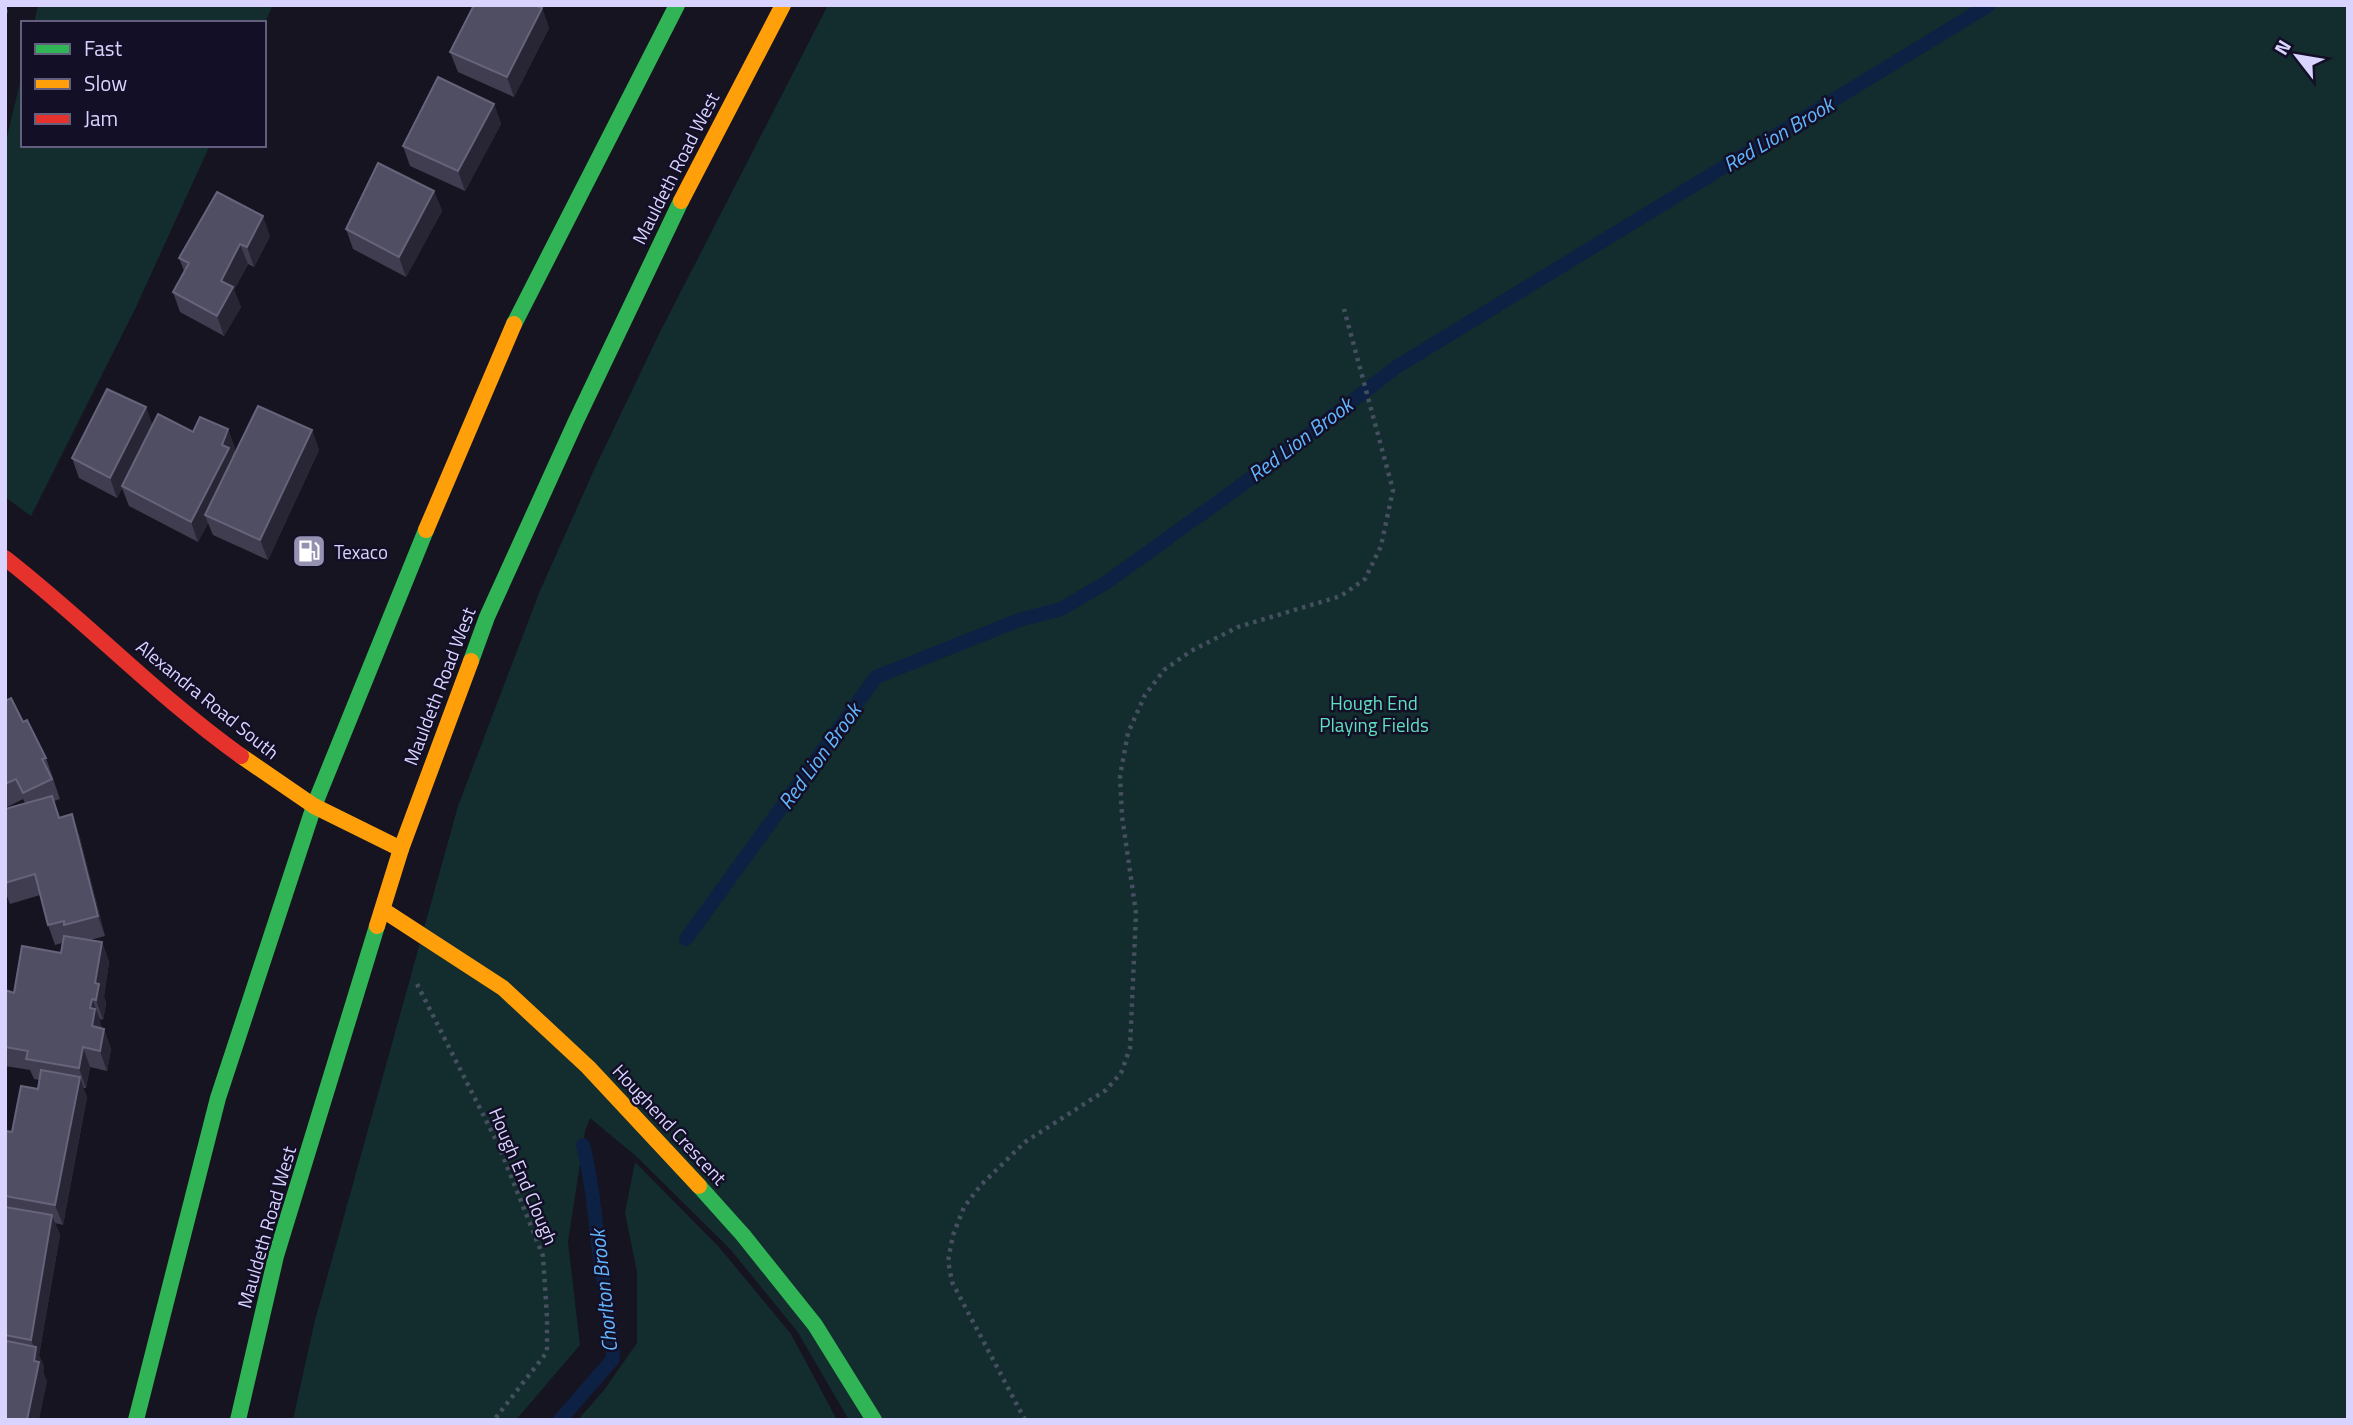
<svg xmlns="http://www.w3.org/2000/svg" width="2353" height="1425" font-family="'Titillium Web',sans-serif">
<rect width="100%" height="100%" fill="#161421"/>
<!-- green -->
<g fill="#132c2d">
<polygon points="38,5 273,5 264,25 264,23 34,23"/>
<polygon points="828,5 2348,5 2348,1420 849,1420 797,1331 730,1249 637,1157 590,1118 585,1131 568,1242 580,1345 516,1420 293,1420 314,1324 458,806 539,593 593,472 658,336"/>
<polygon points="23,70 23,145 210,145 136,307 31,516 5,497 5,145"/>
<polygon points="635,1162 719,1247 791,1334 837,1420 578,1420 604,1390 637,1343 637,1272 625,1213"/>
</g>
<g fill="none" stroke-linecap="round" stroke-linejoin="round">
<!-- stream -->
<g stroke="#0d2144" stroke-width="14">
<polyline points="686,939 876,677 1019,620 1061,609 1107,582 1250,479 1398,366 1989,5"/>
<path d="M 560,1420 L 613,1359 C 612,1323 604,1288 599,1252 C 595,1216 592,1181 583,1145"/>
</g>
<!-- path -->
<g stroke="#44505f" stroke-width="4.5" stroke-dasharray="3.5 5" stroke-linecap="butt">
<polyline points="5,13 7,5"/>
<polyline points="417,984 498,1144 543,1256 547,1317 547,1352 494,1420"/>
<polyline points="1025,1420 952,1282 948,1261 953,1235 964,1207 981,1185 1025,1142 1106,1090 1121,1073 1130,1048 1136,913 1122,816 1120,776 1128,733 1145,695 1164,670 1191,651 1238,627 1341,596 1365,579 1381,546 1393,490 1344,309"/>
</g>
<!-- fast -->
<g stroke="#30b455" stroke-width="16">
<polyline points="514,324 677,5"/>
<polyline points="471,661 487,617 576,421 681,201"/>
<polyline points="699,1186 743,1235 815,1325 874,1420"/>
<polyline points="136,1420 218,1098 314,806 426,530"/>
<polyline points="238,1420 276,1256 377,926"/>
</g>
<!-- slow -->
<g stroke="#ff9f0a" stroke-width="16">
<polyline points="681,201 783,5"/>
<polyline points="426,530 514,324"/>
<polyline points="241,756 314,806 401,849"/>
<polyline points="383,910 503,988 588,1067 699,1186"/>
<polyline points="377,926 401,849 471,661"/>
</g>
<!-- jam -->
<path stroke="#e5322d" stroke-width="16" d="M 5,558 C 86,621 157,696 241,756"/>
</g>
<!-- wall -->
<g fill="#403d50">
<polygon points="542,8 549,28 514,97 458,72 450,52"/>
<polygon points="494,104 501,124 465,191 410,166 403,146"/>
<polygon points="434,191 442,211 406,277 353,249 346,229"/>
<polygon points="270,236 254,267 248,264 234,290 241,307 224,336 180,312 173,292 184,271 179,258"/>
<polygon points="146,407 152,425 193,432 228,429 235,449 233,458 312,430 319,450 268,560 213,535 208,523 198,542 129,506 122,488 117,498 79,478 72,458"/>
<polygon points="5,701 23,722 46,758 60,799 54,801 60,817 79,834 105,936 90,940 102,942 109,962 104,996 106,1004 103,1020 100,1019 99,1021 102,1028 104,1029 111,1049 107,1071 90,1067 86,1088 83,1088 87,1097 63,1225 55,1223 60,1235 39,1355 44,1367 43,1372 47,1382 5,1420 5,1131 12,1132 38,1089 40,1080 34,1079 30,1070 5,1066 5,990 14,993 61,953 62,943 55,945 48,925 40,895 10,904 5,891 5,809 25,803 23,799 5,808"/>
</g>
<!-- shaded-wall -->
<g fill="#282635">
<polygon points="542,8 549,28 514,97 507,77"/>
<polygon points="494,104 501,124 465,191 458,171"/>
<polygon points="434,191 442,211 406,277 399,257"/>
<polygon points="263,216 270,236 254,267 247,247"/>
<polygon points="240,244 248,264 234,290 241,307 224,336 217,316 221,281"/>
<polygon points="146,407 153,427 122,486 122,488 117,498 110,478"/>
<polygon points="228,429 235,449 232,457 236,468 205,515 208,523 198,542 191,522"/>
<polygon points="312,430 319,450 268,560 260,540"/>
<polygon points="72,814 79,834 105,936 98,916"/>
<polygon points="102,942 109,962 104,996 106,1004 103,1020 96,1000 95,983"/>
<polygon points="92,999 100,1019 102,1029 92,1026 90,1008"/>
<polygon points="104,1029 111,1049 107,1071 100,1051"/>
<polygon points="83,1047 90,1067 86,1088 79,1068"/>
<polygon points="80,1077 87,1097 63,1225 55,1205"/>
<polygon points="52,1215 60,1235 39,1355 44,1367 43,1372 47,1382 39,1420 27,1420 36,1352 31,1340"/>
</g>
<!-- building -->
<g fill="#504e63" stroke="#66637b" stroke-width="2">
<polygon points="474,5 535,5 542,8 507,77 450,52"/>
<polygon points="438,77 494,104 458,171 403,146"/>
<polygon points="378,163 434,191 399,257 346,229"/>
<polygon points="217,192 263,216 247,247 240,244 221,281 233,287 217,316 173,292 189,263 179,258"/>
<polygon points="107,389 146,407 110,478 72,458"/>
<polygon points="258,406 312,430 260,540 205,515"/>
<polygon points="158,414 193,432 200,417 228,429 222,445 229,448 191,522 122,486"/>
<polygon points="11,698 23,722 27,720 46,758 42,759 52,779 23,793 16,779 5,784 5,701"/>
<polygon points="52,796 59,818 72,814 98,916 64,925 64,921 48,925 35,874 5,883 5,809"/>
<polygon points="64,936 102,942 95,983 99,984 96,1000 92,999 90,1008 95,1009 92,1026 104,1029 100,1051 83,1047 79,1068 26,1059 28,1051 5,1047 5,990 14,993 22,946 61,953"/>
<polygon points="41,1070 80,1077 55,1205 5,1196 5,1131 12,1132 21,1086 38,1089"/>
<polygon points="5,1207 52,1215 31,1340 5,1335"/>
<polygon points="7,1341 36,1347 34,1361 39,1362 27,1420 5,1420 5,1348"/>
</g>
<!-- icons -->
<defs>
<g id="fuel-square" transform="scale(1.75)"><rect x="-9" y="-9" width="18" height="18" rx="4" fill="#9591b1" stroke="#130f26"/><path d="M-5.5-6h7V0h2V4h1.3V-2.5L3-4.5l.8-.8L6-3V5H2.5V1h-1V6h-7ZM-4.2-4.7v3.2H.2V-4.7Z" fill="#fff"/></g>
</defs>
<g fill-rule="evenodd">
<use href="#fuel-square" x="309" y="551"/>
</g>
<g text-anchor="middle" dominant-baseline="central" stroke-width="5" stroke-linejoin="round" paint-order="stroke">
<!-- street labels -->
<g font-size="19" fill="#d9d4ff" stroke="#130f26">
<text transform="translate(675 168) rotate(-63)">Mauldeth Road West</text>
<text transform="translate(439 686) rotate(-69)">Mauldeth Road West</text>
<text transform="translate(208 699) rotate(39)">Alexandra Road South</text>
<text transform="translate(670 1124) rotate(47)">Houghend Crescent</text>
<text transform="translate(524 1176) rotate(67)">Hough End Clough</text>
<text transform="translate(266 1227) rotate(-74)">Mauldeth Road West</text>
</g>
<!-- poi labels -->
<g font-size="19" fill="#d9d4ff" stroke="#130f26" text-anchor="start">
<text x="334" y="551">Texaco</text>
</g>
<!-- park labels -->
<g font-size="19" fill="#5fe0c0" stroke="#130f26">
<text x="1374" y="702">Hough End<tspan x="1374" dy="22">Playing Fields</tspan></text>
</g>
<!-- water labels -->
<g font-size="21" font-style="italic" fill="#62b6ff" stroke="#130f26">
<text transform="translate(1778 134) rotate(-31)">Red Lion Brook</text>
<text transform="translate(1300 439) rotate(-37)">Red Lion Brook</text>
<text transform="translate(819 756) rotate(-54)">Red Lion Brook</text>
<text transform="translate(603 1291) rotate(-96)">Chorlton Brook</text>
</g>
</g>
<!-- border -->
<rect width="2353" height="1425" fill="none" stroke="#d9d4ff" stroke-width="14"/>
<!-- legend -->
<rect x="21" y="21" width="245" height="126" fill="#130f26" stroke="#625e7d" stroke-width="2"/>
<rect x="35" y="44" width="35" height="10" fill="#30b455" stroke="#625e7d" stroke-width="2"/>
<text x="84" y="56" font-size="21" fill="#d9d4ff">Fast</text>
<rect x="35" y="79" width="35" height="10" fill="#ff9f0a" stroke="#625e7d" stroke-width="2"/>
<text x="84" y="91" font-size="21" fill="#d9d4ff">Slow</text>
<rect x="35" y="114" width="35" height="10" fill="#e5322d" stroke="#625e7d" stroke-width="2"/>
<text x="84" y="126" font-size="21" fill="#d9d4ff">Jam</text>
<!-- north arrow -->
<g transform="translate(2297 56) rotate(301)" stroke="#130f26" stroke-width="5" paint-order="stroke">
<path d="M0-5L12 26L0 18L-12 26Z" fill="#d9d4ff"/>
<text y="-10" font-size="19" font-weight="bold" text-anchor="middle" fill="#d9d4ff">N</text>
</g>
</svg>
